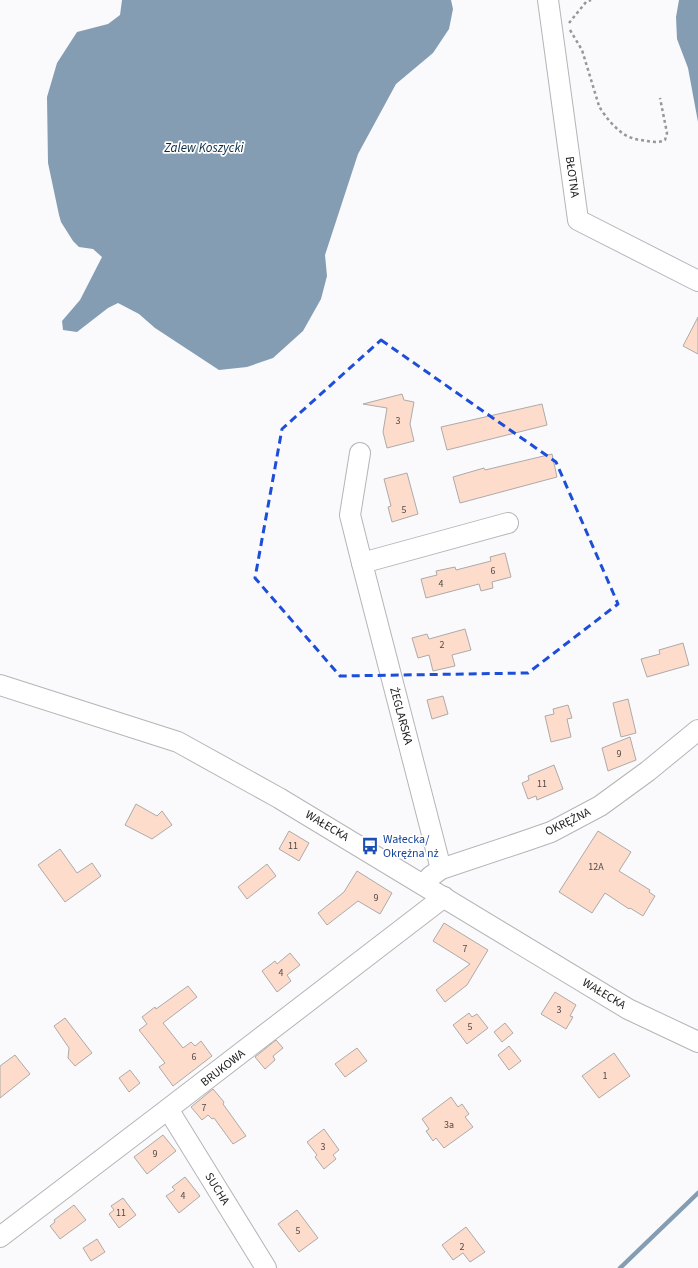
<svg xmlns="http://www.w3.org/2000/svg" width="698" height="1268" font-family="'Source Sans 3',sans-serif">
<rect width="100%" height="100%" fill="#fafafd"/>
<!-- water -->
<g fill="#849db3">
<polygon points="122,0 451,0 453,9 449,29 433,53 396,84 358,154 325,255 327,276 321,299 303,331 273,358 247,367 219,370 155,328 139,314 118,303 108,308 77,332 63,330 62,321 80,300 102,257 93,249 79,247 73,241 61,222 59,215 48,163 47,97 57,63 77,32 108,24 120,15"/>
<polygon points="679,0 698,0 698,122 688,68 677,39 676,17"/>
</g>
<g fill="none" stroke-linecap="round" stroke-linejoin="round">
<!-- stream -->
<polyline stroke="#849db3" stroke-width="4.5" points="620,1268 698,1193"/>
</g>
<!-- building -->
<g fill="#fddccc" stroke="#adaaa8">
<polygon points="698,317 698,354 683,346"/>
<polygon points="402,394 404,400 414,402 410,424 414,441 387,448 383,432 387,408 363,404"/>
<polygon points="542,404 547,425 447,450 441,427"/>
<polygon points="552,454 557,477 460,503 453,477 484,468 485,470"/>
<polygon points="407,473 418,514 392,522 388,507 391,506 384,479"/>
<polygon points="505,553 511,577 492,582 493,588 481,591 479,584 426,598 421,579 437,575 436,571 455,567 456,570 491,561 490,557"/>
<polygon points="465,629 471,650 452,655 455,666 433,671 429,655 418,658 412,638 427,634 429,639"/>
<polygon points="683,643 689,665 647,677 641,659 660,654 659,650"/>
<polygon points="443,696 448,714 432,719 427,700"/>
<polygon points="628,699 636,733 621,737 613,703"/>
<polygon points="568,705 572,718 567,719 571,737 551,742 545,716 554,714 553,709"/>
<polygon points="630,737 636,760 608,771 602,748"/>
<polygon points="554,765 563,789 537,800 536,796 528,799 522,783 529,780 528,776"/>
<polygon points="136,804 157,816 162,811 172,825 152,839 125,825"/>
<polygon points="289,831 309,843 299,861 279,849"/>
<polygon points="598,831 631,852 619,871 650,890 649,892 655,896 643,916 630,908 629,909 605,893 592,913 559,892"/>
<polygon points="60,849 77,873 92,863 101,876 65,902 38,865"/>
<polygon points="267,864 276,876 247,899 238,887"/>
<polygon points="357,871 392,893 380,914 358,901 327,925 318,913 344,892"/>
<polygon points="444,923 488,950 467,985 445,1002 436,990 470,964 433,941"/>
<polygon points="290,953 300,965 287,975 291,981 277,992 262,971 275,961 277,964"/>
<polygon points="188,986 197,997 163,1023 183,1048 191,1042 195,1046 201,1041 212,1056 173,1086 159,1067 165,1063 139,1030 147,1024 142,1017 155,1007 156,1009"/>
<polygon points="555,992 576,1005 570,1016 573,1017 566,1029 541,1014"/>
<polygon points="469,1013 472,1017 477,1014 488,1028 467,1044 453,1025"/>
<polygon points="65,1018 92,1053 75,1066 68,1058 69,1048 54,1026"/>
<polygon points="505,1023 513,1033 502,1042 494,1032"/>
<polygon points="276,1040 283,1048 273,1056 275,1060 265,1069 255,1057"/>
<polygon points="509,1046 521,1061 509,1070 498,1055"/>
<polygon points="357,1048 367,1061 345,1077 335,1064"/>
<polygon points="614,1053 630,1076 599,1098 582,1076"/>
<polygon points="15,1055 30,1074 0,1098 0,1066"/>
<polygon points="130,1070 140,1083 129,1092 119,1078"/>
<polygon points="213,1089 224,1102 223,1104 246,1136 233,1144 214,1118 212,1119 208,1115 202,1120 191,1107"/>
<polygon points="451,1097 458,1107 462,1104 469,1114 465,1117 473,1127 444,1148 436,1138 433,1141 426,1131 429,1129 422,1119"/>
<polygon points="324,1129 339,1150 333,1155 336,1159 324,1169 315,1157 317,1155 307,1142"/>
<polygon points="163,1135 176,1151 147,1174 134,1157"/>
<polygon points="185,1177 200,1196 179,1213 166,1196 175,1190 172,1187"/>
<polygon points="123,1198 136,1215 119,1228 109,1214 114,1210 111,1206"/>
<polygon points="74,1205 86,1220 60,1239 50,1226 55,1222 54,1220"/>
<polygon points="297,1210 318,1238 299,1252 278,1224"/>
<polygon points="466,1227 485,1252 470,1262 463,1253 453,1260 442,1245"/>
<polygon points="97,1239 105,1252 91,1261 83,1248"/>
</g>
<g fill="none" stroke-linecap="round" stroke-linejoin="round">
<!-- minor casing -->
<g stroke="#b5b5b8" stroke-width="22">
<g id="minor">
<polyline points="548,0 578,220 698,281"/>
<polyline points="360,453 350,515 362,563"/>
<polyline points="0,685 178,742 279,798 628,1009 698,1042"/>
<polyline points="441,869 362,563 508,523"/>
<polyline points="430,877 441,869 525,841 551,832 600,806 648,771 698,730"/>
<polyline points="168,1109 266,1268"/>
<polyline points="0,1237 168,1109 444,897"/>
</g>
</g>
<!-- path -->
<g stroke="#979799" stroke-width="2.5" stroke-dasharray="3 3" stroke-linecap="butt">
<polyline points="569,23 586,2 591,0"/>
<path d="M 570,30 L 582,50 L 599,106 C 605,117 620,135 632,138 C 637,140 642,140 647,141 C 653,142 660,143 665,140 L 667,133 L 660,98"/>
</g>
<!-- minor -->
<use href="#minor" stroke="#fff" stroke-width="20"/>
</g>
<!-- marked area -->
<path fill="none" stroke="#1d4ed8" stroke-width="3" stroke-dasharray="8 5" stroke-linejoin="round" d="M 381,340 L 556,462 L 618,604 L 528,673 L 340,676 L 255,578 L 282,429 Z"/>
<!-- icons -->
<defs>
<g id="bus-bare" transform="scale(1.38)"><path d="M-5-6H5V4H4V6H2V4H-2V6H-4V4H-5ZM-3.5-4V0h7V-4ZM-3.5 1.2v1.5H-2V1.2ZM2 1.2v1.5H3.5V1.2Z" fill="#1a4fb4" stroke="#fff" stroke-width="2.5" paint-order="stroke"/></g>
</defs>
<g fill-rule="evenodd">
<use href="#bus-bare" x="370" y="846"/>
</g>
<g text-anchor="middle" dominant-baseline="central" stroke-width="3.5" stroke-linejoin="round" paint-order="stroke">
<!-- number labels -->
<g font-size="10" fill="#534a47">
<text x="398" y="421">3</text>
<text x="404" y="510">5</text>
<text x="493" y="571">6</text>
<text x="441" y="584">4</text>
<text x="442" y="645">2</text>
<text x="619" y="754">9</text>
<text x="542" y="784">11</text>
<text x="293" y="846">11</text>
<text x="596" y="867">12A</text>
<text x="376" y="898">9</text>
<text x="465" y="949">7</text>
<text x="281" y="973">4</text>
<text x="559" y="1010">3</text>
<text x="470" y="1027">5</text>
<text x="194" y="1057">6</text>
<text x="605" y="1076">1</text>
<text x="204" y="1108">7</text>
<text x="449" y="1125">3a</text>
<text x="323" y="1147">3</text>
<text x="155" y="1154">9</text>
<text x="183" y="1196">4</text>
<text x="121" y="1213">11</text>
<text x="298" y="1231">5</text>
<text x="462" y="1247">2</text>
</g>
<!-- street labels -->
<g font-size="12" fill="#1a1a1b" stroke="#fff">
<text transform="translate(572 177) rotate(82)">BŁOTNA</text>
<text transform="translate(401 716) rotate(75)">ŻEGLARSKA</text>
<text transform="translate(568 822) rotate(-26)">OKRĘŻNA</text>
<text transform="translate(327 826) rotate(31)">WAŁECKA</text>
<text transform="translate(604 994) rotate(31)">WAŁECKA</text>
<text transform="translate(223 1068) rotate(-38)">BRUKOWA</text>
<text transform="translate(217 1189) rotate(58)">SUCHA</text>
</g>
<!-- transit labels -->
<g font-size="12" fill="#164399" stroke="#fff" text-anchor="start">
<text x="383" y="839">Wałecka/<tspan x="383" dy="14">Okrężna nż</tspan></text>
</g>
<!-- water labels -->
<g font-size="13" font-style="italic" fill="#0a2c44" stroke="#fff">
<text x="204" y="148">Zalew Koszycki</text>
</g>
</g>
</svg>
